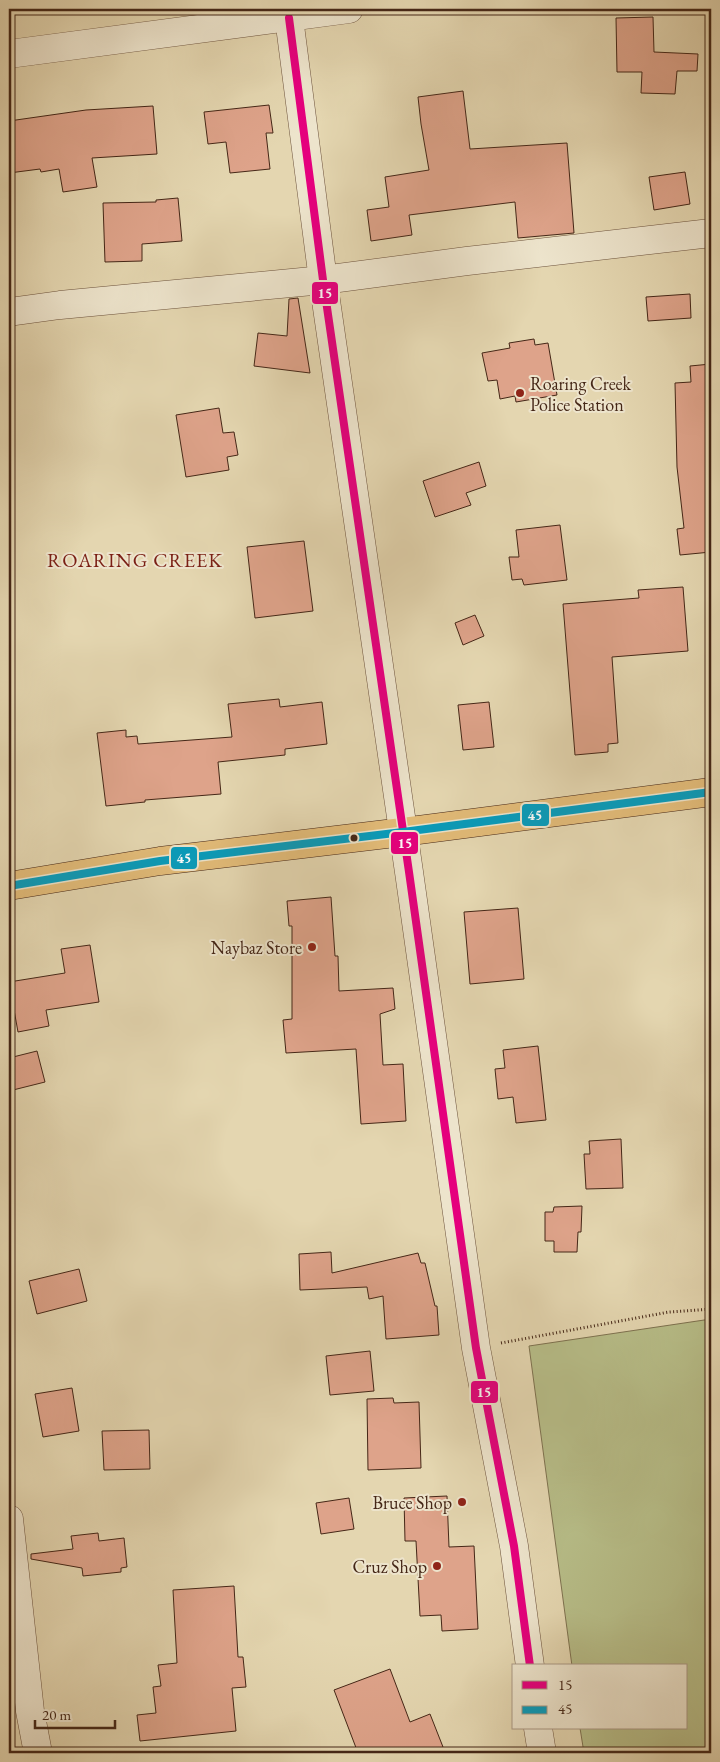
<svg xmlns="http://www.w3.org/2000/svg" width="720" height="1762" font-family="'EB Garamond',serif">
<rect width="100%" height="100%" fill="#e4d6b0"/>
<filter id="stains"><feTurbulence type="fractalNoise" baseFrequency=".004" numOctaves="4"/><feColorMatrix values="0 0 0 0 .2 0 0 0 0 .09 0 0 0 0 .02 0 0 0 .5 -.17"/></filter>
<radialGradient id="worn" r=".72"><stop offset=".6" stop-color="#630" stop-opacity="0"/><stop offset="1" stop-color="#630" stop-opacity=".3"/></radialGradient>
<!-- green -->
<polygon fill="#b7bd88" stroke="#7e7250" points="711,1319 711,1753 584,1753 580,1728 686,1728 686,1666 572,1666 529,1346"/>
<!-- building -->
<g fill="#dea38a" stroke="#452717">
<polygon points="653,17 654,52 698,54 697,71 677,71 675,94 641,93 642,72 617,72 616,18"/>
<polygon points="463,91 470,149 567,143 574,233 518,238 515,202 409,215 412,235 371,241 367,210 389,207 385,177 429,170 421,124 418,97"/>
<polygon points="269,105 273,133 266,133 270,169 230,173 226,142 208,144 204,112"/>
<polygon points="153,106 157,154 92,158 97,187 63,192 59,169 41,172 40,169 9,173 9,121 86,110"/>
<polygon points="685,172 690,204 654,210 649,177"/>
<polygon points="178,198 182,241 142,244 142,261 105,262 103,203 156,202 156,200"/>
<polygon points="690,294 691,318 648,321 646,297"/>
<polygon points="298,298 310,373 254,366 258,333 287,336 289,299"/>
<polygon points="534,339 535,345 548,343 557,395 516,402 515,396 500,399 497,380 488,381 482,353 510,348 509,343"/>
<polygon points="711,364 711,552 680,555 677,529 684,528 677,467 675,383 691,382 690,366"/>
<polygon points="219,408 223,433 234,432 238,455 227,457 229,470 186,477 176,415"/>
<polygon points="479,462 486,486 466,493 471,505 435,517 423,481"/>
<polygon points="560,525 567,580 524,585 522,579 512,580 509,557 519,557 516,530"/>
<polygon points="304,541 313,611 255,618 247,547"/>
<polygon points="683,587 688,651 612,657 618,743 608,744 608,752 575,755 563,604 639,598 638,590"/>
<polygon points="475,615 484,636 463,645 455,623"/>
<polygon points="279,699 280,707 322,702 327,744 285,749 285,755 218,762 221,794 145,800 145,802 106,806 97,733 126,730 126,737 137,736 138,744 232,737 228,704"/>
<polygon points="489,702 494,747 463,750 458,705"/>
<polygon points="331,897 335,956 338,956 339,991 393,988 395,1009 380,1014 383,1065 403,1064 406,1121 361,1124 356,1049 286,1053 283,1020 292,1019 292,926 289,926 287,901"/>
<polygon points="518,908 524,979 470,984 464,912"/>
<polygon points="90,945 99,1002 46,1010 49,1026 18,1032 9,982 65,973 61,949"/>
<polygon points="538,1046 546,1120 516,1123 513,1097 498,1099 495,1069 505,1068 503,1050"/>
<polygon points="37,1051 45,1082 9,1091 9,1058"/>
<polygon points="621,1139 623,1188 586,1189 584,1154 590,1154 589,1141"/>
<polygon points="582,1206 581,1232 578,1232 577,1252 554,1252 554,1241 545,1241 545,1212 553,1212 554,1207"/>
<polygon points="331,1252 332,1273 418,1253 421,1263 425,1263 435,1306 437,1306 439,1335 386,1339 383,1296 369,1299 367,1287 300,1290 299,1254"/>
<polygon points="79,1269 87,1301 37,1314 29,1281"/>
<polygon points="370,1351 374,1391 330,1395 326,1356"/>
<polygon points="72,1388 79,1431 43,1437 35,1394"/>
<polygon points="393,1398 394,1403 419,1402 421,1468 368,1470 367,1399"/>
<polygon points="149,1430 150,1469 104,1470 102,1431"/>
<polygon points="447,1496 449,1547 474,1546 478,1629 442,1631 441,1615 420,1616 416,1541 405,1541 404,1498"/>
<polygon points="349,1498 354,1529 321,1534 316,1503"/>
<polygon points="98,1533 99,1541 124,1538 127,1567 121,1568 121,1572 83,1576 82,1568 31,1559 31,1554 73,1549 71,1536"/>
<polygon points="234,1586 238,1657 243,1657 246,1687 232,1688 236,1731 140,1741 137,1715 156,1713 153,1687 161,1686 158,1665 177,1663 173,1590"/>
<polygon points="390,1669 410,1722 430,1714 443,1747 427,1753 358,1753 334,1690"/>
</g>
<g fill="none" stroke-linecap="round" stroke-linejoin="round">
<!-- minor casing -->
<g stroke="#6d533d" stroke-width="29">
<g id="minor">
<polyline points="289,18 323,280 409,872 476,1348 514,1546 530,1666"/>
<polyline points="9,54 349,9"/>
<polyline points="9,312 60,305 323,280 467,261 711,233"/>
<polyline points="9,1519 30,1711 38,1753"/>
<polyline points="538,1728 542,1753"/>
</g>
</g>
<!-- highway casing -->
<g stroke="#452717" stroke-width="29">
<polyline id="highway" points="9,886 160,861 403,832 711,792"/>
</g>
<!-- path -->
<polyline stroke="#452717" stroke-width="3" stroke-dasharray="1 2.5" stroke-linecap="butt" points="501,1343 669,1312 711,1309"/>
<!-- minor -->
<use href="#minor" stroke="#ede4cc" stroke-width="28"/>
<!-- highway -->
<use href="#highway" stroke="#e2bb78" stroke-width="28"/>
<!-- bus-1 casing -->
<g stroke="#ede4cc" stroke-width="11">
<polyline id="bus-1" points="289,18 323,280 409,872 476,1348 514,1546 530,1666"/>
</g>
<!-- bus-2 casing -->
<g stroke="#ede4cc" stroke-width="11">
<polyline id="bus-2" points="9,886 160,861 403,832 711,792"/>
</g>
<!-- bus-1 -->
<use href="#bus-1" stroke="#e5007d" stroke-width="8"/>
<!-- bus-2 -->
<use href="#bus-2" stroke="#079cbc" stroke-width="8"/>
</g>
<!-- markers -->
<g fill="#8f2418" stroke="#ede4cc" stroke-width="2">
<circle cx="520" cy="393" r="5"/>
<circle cx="312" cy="947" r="5"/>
<circle cx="462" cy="1502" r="5"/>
<circle cx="437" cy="1566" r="5"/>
</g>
<circle fill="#452717" stroke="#ede4cc" stroke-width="2" cx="354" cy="838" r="4.5"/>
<g text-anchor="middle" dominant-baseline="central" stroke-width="4" stroke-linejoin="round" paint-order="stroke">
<!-- poi labels -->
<g font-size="18" fill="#452717" stroke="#ede4cc" text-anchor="end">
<text x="530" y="383" text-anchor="start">Roaring Creek<tspan x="530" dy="21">Police Station</tspan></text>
<text x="302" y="947">Naybaz Store</text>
<text x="452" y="1502">Bruce Shop</text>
<text x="427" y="1566">Cruz Shop</text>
</g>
<!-- quarter labels -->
<g font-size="20" letter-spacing="1" fill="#7a1f14" stroke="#ede4cc">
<text x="135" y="560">ROARING CREEK</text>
</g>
</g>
<g stroke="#ede4cc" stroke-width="2">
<rect x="311" y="281" width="28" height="24" rx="5" fill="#e5007d"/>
<rect x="521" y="803" width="29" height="24" rx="5" fill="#079cbc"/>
<rect x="390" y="831" width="29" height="24" rx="5" fill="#e5007d"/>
<rect x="170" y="846" width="28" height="24" rx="5" fill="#079cbc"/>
<rect x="470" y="1380" width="29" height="24" rx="5" fill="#e5007d"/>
</g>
<g font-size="14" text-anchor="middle" font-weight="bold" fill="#fff">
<text x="325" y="298">15</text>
<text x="535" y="820">45</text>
<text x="405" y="848">15</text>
<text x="184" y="863">45</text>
<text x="484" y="1397">15</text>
</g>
<!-- margin -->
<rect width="720" height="1762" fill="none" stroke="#e4d6b0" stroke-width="30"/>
<rect x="10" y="10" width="700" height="1742" fill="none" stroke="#452717" stroke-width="2.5"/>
<rect x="15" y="15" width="690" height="1732" fill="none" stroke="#452717"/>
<!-- legend -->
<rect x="512" y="1664" width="175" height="65" fill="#ede4cc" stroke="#aa9884"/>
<rect x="522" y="1681" width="25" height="8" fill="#e5007d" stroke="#aa9884"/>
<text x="558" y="1690" font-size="15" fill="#452717">15</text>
<rect x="522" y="1706" width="25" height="8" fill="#079cbc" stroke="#aa9884"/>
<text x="558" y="1714" font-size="15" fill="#452717">45</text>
<!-- scale -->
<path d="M35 1720v8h80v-8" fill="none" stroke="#452717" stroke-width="2.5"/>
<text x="42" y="1720" font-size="15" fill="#452717" stroke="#ede4cc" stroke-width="4" paint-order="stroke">20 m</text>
<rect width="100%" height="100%" filter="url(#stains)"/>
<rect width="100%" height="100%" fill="url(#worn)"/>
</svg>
